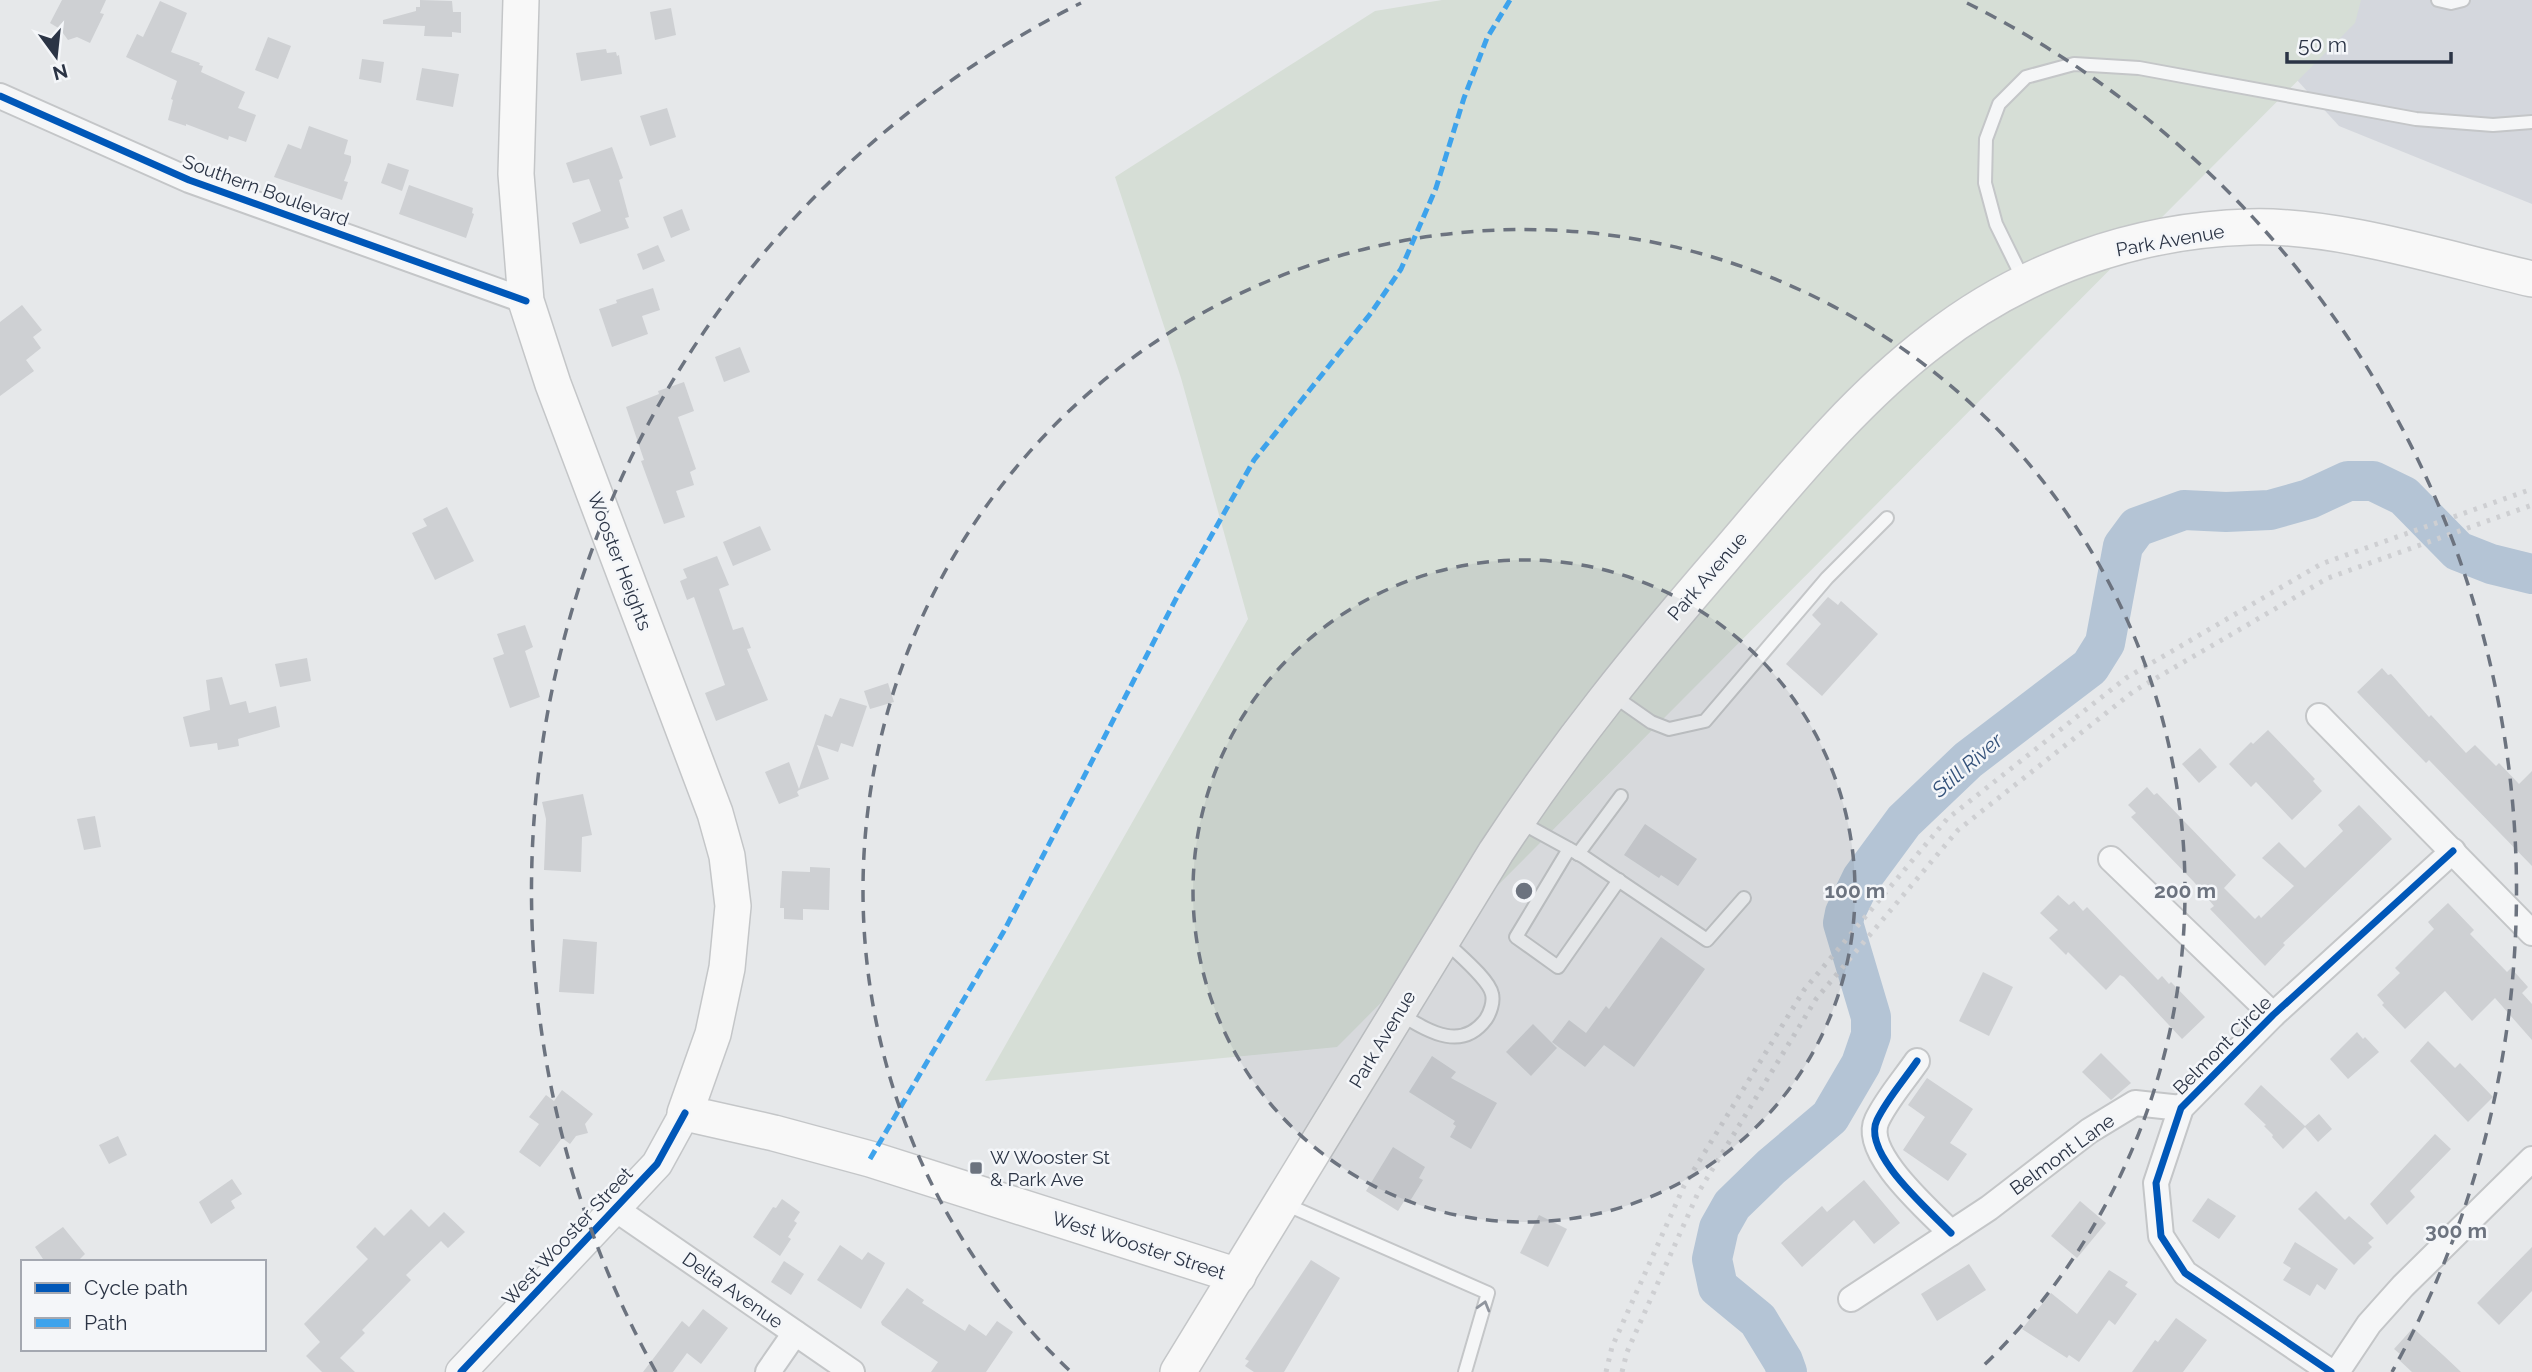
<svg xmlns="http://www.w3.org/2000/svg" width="2532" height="1372" font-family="Raleway,sans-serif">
<rect width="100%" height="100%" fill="#e6e8ea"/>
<!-- built -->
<polygon fill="#d4d7dd" points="2224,0 2532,0 2532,204 2339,126"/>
<!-- green -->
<polygon fill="#d6ded6" points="1442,0 2361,0 2355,23 1337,1047 985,1081 1248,619 1181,378 1115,177 1375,11"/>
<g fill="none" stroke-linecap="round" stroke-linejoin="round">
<!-- river -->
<polyline stroke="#b4c4d5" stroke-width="40" points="1787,1372 1783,1361 1758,1320 1718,1287 1712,1259 1719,1228 1732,1205 1771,1167 1830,1117 1861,1064 1871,1035 1871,1017 1843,923 1845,913 1862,878 1904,821 1968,760 2090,667 2105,643 2123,546 2137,527 2184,510 2226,512 2270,510 2309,499 2348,481 2373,481 2404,496 2458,551 2491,564 2532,574"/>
</g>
<!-- building -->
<g fill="#ced0d3">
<polygon points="62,0 106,0 100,13 104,14 90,43 77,37 68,40 60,29 50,23"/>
<polygon points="420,0 452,1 453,12 461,12 461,33 452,32 452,37 424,36 425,26 383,24 383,20 416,11 416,7 420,7"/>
<polygon points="160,1 187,13 171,52 200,63 199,65 203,66 201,72 245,92 238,108 256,115 246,142 229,136 228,140 186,124 186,126 168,120 173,100 171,99 177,81 126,57 137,34 143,37"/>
<polygon points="671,8 676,35 655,40 650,12"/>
<polygon points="268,37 291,46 278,79 255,70"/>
<polygon points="606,49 607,53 616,52 617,56 619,55 622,74 581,81 576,53"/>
<polygon points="362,59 384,62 381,83 359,79"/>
<polygon points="422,68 459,74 453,107 416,100"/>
<polygon points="667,108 676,137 650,146 640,116"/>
<polygon points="309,126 348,140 344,154 351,156 351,162 344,181 348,182 342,200 274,177 288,144 301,149"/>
<polygon points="612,147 623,178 619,180 629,217 625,218 629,228 580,244 572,223 601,211 589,179 573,183 566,163"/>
<polygon points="388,163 409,170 402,191 381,183"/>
<polygon points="409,185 473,208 472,213 474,214 466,238 399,214"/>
<polygon points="682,209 690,230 671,238 663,217"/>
<polygon points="658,245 665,261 643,270 637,254"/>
<polygon points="653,288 660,310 642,316 648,334 612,347 599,309 617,303 616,300"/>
<polygon points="22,305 42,330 33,337 41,348 26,360 34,371 0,396 0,322"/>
<polygon points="740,347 750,372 724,382 715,357"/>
<polygon points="684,382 694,411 678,417 696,469 690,472 694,485 676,491 685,517 664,524 641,461 644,460 626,407 659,394 658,391"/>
<polygon points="447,507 474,561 435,580 412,533 427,526 423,519"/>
<polygon points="760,526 771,550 733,566 723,542"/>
<polygon points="717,556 729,585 719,589 733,630 743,627 751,648 747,649 768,700 716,721 705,693 725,685 694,597 687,600 680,581 687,578 683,569"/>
<polygon points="1828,597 1838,605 1841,601 1878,634 1822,696 1786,664 1821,624 1812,615"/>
<polygon points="525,625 533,647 525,651 540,697 510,708 493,658 504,654 497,634"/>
<polygon points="307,658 311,681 280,687 275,664"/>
<polygon points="2382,668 2388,675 2391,674 2429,717 2431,715 2466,753 2475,745 2496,766 2499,763 2519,784 2532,771 2532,866 2429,760 2426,763 2357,692"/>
<polygon points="222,677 230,705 246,701 249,713 276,706 280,727 238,739 239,746 218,750 217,743 190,747 183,717 210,710 206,680"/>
<polygon points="888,683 894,702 870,709 864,691"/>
<polygon points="840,698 867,706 853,747 841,743 838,752 817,745 829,779 799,790 797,792 799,796 779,804 765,772 789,762 799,789 825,714 832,717"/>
<polygon points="2268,730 2315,779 2313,781 2322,791 2292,820 2256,782 2251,787 2229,764 2251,742 2253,744"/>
<polygon points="2200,748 2217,767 2199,783 2182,764"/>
<polygon points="2147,787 2154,795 2157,793 2236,875 2224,888 2255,919 2259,915 2261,918 2294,886 2262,858 2279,842 2305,868 2343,831 2338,825 2359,805 2392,839 2283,943 2285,945 2265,966 2210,909 2214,906 2194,882 2131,817 2136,813 2128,805"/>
<polygon points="583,794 592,835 582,837 581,872 544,870 546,819 542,802"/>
<polygon points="95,816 101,847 84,850 77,819"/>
<polygon points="1645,824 1697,859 1678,886 1661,875 1659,878 1624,855"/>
<polygon points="810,867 830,868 829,910 803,909 803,920 784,919 784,908 780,908 782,871 810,872"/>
<polygon points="2058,895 2069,905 2074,901 2083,911 2087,907 2158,980 2162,976 2169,984 2171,982 2205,1017 2182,1039 2124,977 2120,975 2106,990 2068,952 2066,955 2049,938 2058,930 2040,913"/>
<polygon points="2448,903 2474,930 2470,934 2507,972 2511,968 2528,987 2522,993 2532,1004 2532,1040 2495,998 2472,1021 2445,991 2405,1029 2382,1005 2384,1003 2377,995 2400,973 2395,968 2434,929 2428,922"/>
<polygon points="1661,937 1705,969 1634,1067 1604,1045 1585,1067 1552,1042 1569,1020 1586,1033 1606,1006 1609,1009"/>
<polygon points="563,939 597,942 594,994 559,992"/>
<polygon points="1983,972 2013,987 1989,1036 1959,1021"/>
<polygon points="1533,1024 1557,1048 1531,1076 1506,1052"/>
<polygon points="2357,1032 2363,1039 2365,1037 2379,1052 2348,1079 2330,1059"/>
<polygon points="2428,1041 2455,1068 2460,1063 2493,1097 2468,1122 2410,1061"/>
<polygon points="2101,1053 2131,1083 2111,1100 2082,1072"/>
<polygon points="1432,1056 1456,1072 1451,1078 1497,1103 1471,1149 1450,1137 1456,1126 1453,1124 1455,1121 1409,1092"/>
<polygon points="1927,1078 1973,1109 1950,1143 1967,1154 1948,1181 1903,1150 1925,1117 1908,1105"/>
<polygon points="2261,1085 2305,1126 2319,1114 2332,1129 2318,1142 2305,1127 2283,1149 2272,1137 2273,1135 2264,1126 2266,1125 2244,1104"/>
<polygon points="562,1090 593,1114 585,1124 588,1133 576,1136 570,1144 562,1138 540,1167 519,1152 539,1124 529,1117 546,1095 554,1101"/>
<polygon points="2435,1134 2451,1149 2410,1191 2415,1197 2387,1225 2370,1204"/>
<polygon points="118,1136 127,1155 109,1164 99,1145"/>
<polygon points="1393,1147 1425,1167 1419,1178 1423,1180 1410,1201 1406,1198 1398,1211 1366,1191"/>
<polygon points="232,1179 242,1194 231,1201 235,1208 211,1224 199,1202"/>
<polygon points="1864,1180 1900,1223 1874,1244 1854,1220 1802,1267 1781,1243 1822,1206 1827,1212"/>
<polygon points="2316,1191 2345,1220 2349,1216 2374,1238 2368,1243 2372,1247 2354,1265 2298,1209"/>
<polygon points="2208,1198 2236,1216 2219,1239 2192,1221"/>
<polygon points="782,1199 800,1212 794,1221 797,1223 788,1237 791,1239 780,1256 753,1237 773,1207 776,1208"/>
<polygon points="2080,1201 2106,1223 2077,1258 2051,1236"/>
<polygon points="411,1209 429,1227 444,1212 465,1232 448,1248 441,1241 406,1275 411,1280 362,1330 365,1333 340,1358 355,1372 322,1372 306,1356 320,1342 304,1324 368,1259 356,1247 375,1227 384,1236"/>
<polygon points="1539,1215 1567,1229 1548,1267 1520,1253"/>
<polygon points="63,1227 85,1254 77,1262 45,1262 35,1247"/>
<polygon points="2295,1242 2338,1269 2325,1290 2317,1284 2310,1296 2283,1280 2291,1268 2283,1263"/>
<polygon points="840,1245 862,1260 868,1252 885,1263 861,1309 817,1280"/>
<polygon points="2532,1247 2532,1291 2499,1325 2477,1303"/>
<polygon points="1311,1260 1340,1278 1284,1372 1254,1372 1245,1366 1249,1361 1245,1359"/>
<polygon points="784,1261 804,1274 791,1295 771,1282"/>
<polygon points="1969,1264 1986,1290 1937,1321 1921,1294"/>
<polygon points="2109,1270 2128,1282 2125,1286 2137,1294 2115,1325 2109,1320 2079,1362 2069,1355 2067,1358 2022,1329 2051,1293 2077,1314"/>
<polygon points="907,1288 924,1300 922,1303 965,1331 969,1324 986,1336 997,1321 1013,1332 986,1372 931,1372 938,1362 882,1325 881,1322"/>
<polygon points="703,1309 728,1328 701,1364 687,1353 673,1372 643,1372 682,1321 689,1327"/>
<polygon points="2176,1318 2207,1340 2183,1372 2132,1372 2155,1340 2158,1342"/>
<polygon points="2413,1328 2443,1355 2461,1372 2412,1372 2397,1358 2400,1354 2394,1349"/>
</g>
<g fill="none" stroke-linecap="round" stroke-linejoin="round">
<!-- service casing -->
<g stroke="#c4c6c8" stroke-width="16">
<g id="service">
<polyline points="2438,0 2451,3 2463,0"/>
<polyline points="2024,281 1996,224 1985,183 1986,139 1999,104 2026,77 2074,64 2139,68 2416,119 2493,125 2532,122"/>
<polyline points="1611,694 1651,722 1669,729 1705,721 1827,578 1887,518"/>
<polyline points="1520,822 1584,857 1707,940 1744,898"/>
<polyline points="1569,849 1516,937 1558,967 1619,880"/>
<polyline points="1578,854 1621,796"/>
<path d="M 1400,1014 C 1427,1030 1461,1053 1486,1019 C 1490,1013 1494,1002 1492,994 C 1489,979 1458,954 1446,942"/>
<polyline points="1285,1204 1488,1293 1465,1372"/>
</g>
</g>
<!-- minor casing -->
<g stroke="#c4c6c8" stroke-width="28">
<g id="minor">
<polyline points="0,96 189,180 526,301"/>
<polyline points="2319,716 2532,933"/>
<polyline points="2111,859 2273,1015"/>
<path d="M 1917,1061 C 1904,1080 1887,1099 1877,1120 C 1861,1153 1930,1211 1951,1233"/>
<polyline points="614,1208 852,1372"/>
<polyline points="1851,1299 1989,1208 2089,1131 2135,1103 2181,1108"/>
<polyline points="768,1372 795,1333"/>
<polyline points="2331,1372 2185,1273 2161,1236 2156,1183 2181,1108 2273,1015 2453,851"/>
<polyline points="2337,1372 2369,1324 2403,1286 2532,1159"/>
</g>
</g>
<!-- tertiary casing -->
<g stroke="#c4c6c8" stroke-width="33">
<polyline id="tertiary" points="461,1372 657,1164 685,1113"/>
</g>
<!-- secondary casing -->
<g stroke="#c4c6c8" stroke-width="38">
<g id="secondary">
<polyline points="521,0 516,174 526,301 553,384 715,813 727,856 733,906 727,968 713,1034 685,1113 774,1133 870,1159 1238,1276"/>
<path d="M 1178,1372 L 1496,852 C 1566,745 1641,653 1724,557 C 1789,481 1854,400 1933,340 C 2023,270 2135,230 2249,227 C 2337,224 2445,259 2532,279"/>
</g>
</g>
<!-- service -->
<use href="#service" stroke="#f5f6f7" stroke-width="12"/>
<!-- minor -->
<use href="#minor" stroke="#f5f6f7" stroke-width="24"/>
<!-- tertiary -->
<use href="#tertiary" stroke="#f5f6f7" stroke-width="30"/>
<!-- secondary -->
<use href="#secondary" stroke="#f8f8f8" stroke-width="35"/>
<!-- rail -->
<g stroke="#cecfd2" stroke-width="5" stroke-dasharray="3.5 7" stroke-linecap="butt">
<polyline points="1606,1372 1612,1347 1684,1186 1804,990 1947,819 2126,678 2321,564 2532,489"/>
<polyline points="1622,1372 1627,1352 1698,1193 1816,999 1958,830 2134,691 2328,578 2532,505"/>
</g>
<!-- quiet -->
<polyline stroke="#3ea3ec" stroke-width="5" stroke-dasharray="10 5" stroke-linecap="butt" points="870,1159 1004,931 1179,593 1254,460 1371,313 1401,269 1436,188 1464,98 1487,38 1510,0"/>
<!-- cycleway casing -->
<g stroke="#f4f6f9" stroke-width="11">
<g id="cycleway">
<polyline points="0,96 189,180 526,301"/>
<path d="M 1917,1061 C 1904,1080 1887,1099 1877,1120 C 1861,1153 1930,1211 1951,1233"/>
<polyline points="461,1372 657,1164 685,1113"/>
<polyline points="2331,1372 2185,1273 2161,1236 2156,1183 2181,1108 2273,1015 2453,851"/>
</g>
</g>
<!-- cycleway -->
<use href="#cycleway" stroke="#0057b8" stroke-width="7"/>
</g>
<!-- one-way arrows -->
<defs><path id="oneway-chevron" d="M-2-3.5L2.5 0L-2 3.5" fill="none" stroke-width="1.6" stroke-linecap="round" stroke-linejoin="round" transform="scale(1.75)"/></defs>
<use stroke="#90959e" href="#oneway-chevron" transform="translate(1484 1306) rotate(-74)"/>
<!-- distance rings -->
<circle cx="1524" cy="891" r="331" fill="#6c737f" fill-opacity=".12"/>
<g fill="none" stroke="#6c737f" stroke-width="3.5" stroke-dasharray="12 9">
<circle cx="1524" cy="891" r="331"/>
<path d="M1069 1370A661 661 0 1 1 1979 1370"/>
<path d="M656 1372A992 992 0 0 1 1081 3M1967 3A992 992 0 0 1 2392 1372"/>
</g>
<!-- markers -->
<rect fill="#6c737f" stroke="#f4f6f9" stroke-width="2.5" x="969" y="1161" width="14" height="14" rx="3.5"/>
<g text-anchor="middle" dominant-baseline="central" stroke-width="5" stroke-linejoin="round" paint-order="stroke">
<!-- street labels -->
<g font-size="19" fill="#2b3445" stroke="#f4f6f9">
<text transform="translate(266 190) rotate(20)">Southern Boulevard</text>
<text transform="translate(2170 240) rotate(-10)">Park Avenue</text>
<text transform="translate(620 561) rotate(69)">Wooster Heights</text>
<text transform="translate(1707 576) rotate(-49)">Park Avenue</text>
<text transform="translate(1382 1039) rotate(-59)">Park Avenue</text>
<text transform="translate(2222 1045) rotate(-45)">Belmont Circle</text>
<text transform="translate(2062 1154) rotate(-36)">Belmont Lane</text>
<text transform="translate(567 1236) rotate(-47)">West Wooster Street</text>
<text transform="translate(1139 1245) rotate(18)">West Wooster Street</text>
<text transform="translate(733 1290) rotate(35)">Delta Avenue</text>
</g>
<!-- poi labels -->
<g font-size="19" fill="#2b3445" stroke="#f4f6f9" text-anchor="start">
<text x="990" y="1157">W Wooster St<tspan x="990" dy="22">&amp; Park Ave</tspan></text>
</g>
<!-- water labels -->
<g font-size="21" font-style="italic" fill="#34527a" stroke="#f4f6f9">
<text transform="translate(1967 765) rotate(-41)">Still River</text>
</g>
</g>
<circle cx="1524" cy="891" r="10" fill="#6c737f" stroke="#f4f6f9" stroke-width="3.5"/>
<g font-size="21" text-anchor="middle" font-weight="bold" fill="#6c737f" stroke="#f4f6f9" stroke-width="5" stroke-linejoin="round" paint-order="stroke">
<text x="1855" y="898">100 m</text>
<text x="2185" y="898">200 m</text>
<text x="2456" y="1238">300 m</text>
</g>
<!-- legend -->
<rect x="21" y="1260" width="245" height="91" fill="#f4f6f9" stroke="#a4a8b1" stroke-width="2"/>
<rect x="35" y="1283" width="35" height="10" fill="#0057b8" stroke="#a4a8b1" stroke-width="2"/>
<text x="84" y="1295" font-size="21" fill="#2b3445">Cycle path</text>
<rect x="35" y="1318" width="35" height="10" fill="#3ea3ec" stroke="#a4a8b1" stroke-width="2"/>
<text x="84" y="1330" font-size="21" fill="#2b3445">Path</text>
<!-- north arrow -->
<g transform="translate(56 56) rotate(165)" stroke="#f4f6f9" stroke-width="5" paint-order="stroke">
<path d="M0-5L12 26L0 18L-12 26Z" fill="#2b3445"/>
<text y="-10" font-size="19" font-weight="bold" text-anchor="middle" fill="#2b3445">N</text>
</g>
<!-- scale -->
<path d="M2287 52v10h164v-10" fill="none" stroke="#2b3445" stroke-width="3.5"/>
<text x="2298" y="52" font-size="21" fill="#2b3445" stroke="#f4f6f9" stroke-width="5" paint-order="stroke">50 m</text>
</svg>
